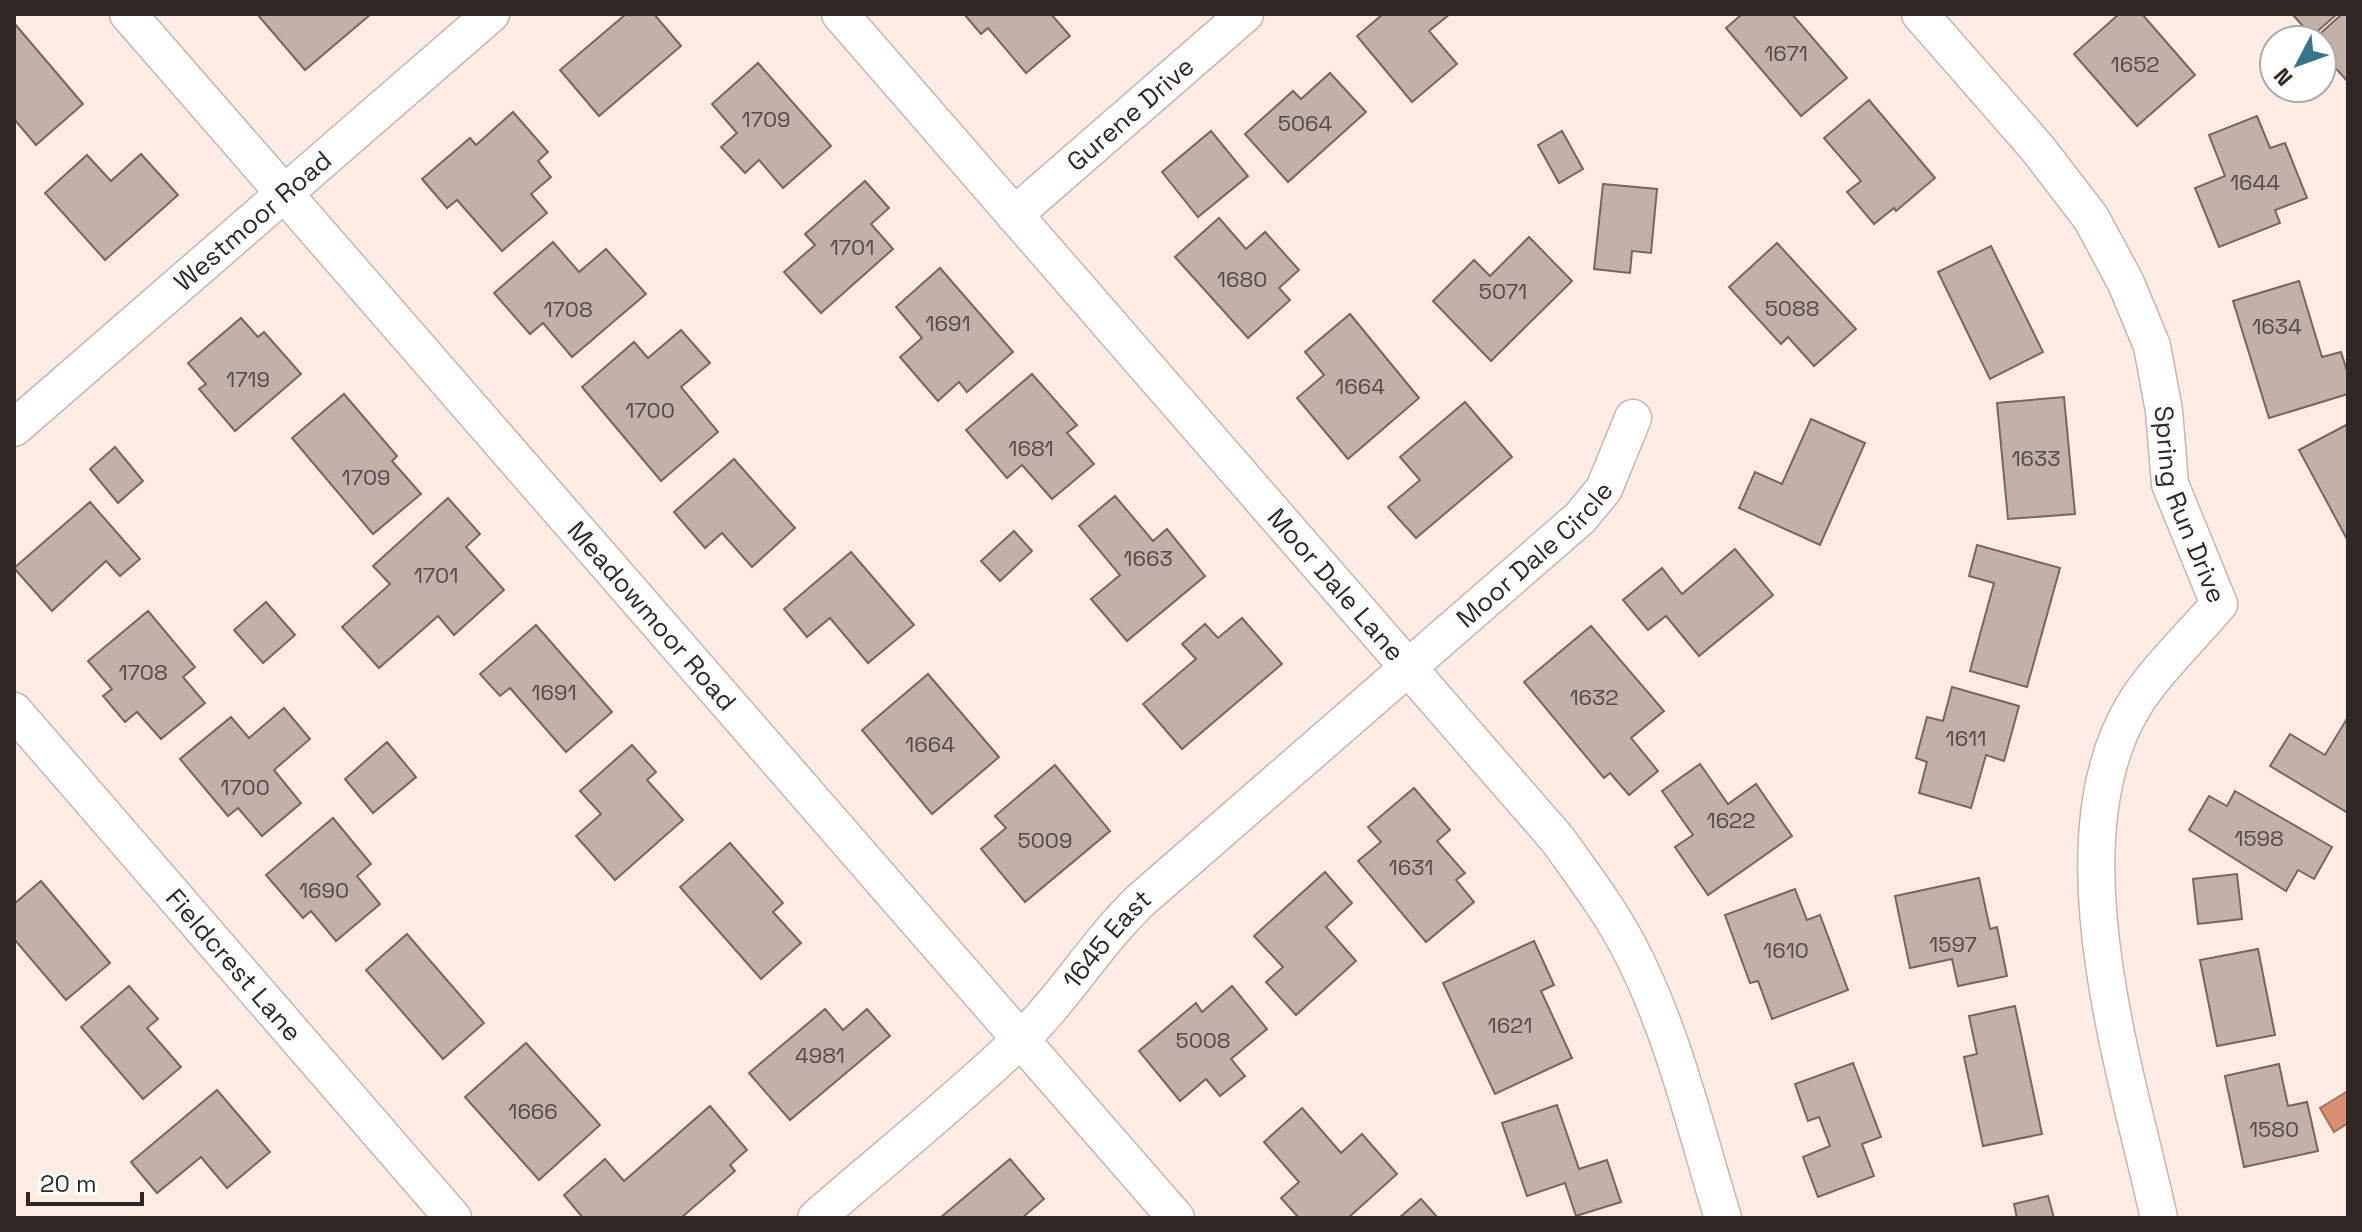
<svg xmlns="http://www.w3.org/2000/svg" width="2362" height="1232" font-family="'Space Grotesk',sans-serif">
<rect width="100%" height="100%" fill="#feebe4"/>
<!-- water -->
<polygon fill="#d98f73" stroke="#a6705c" stroke-width="2" points="2348,1091 2348,1123 2334,1132 2320,1108"/>
<!-- building -->
<g fill="#c2b0a9" stroke="#76665f" stroke-width="2">
<polygon points="257,14 371,14 305,70"/>
<polygon points="626,14 654,14 681,46 599,116 560,70"/>
<polygon points="964,14 1051,14 1070,36 1026,73 988,28 981,34"/>
<polygon points="1383,14 1450,14 1429,31 1457,64 1412,102 1357,36"/>
<polygon points="1742,14 1792,14 1847,78 1801,116 1726,28"/>
<polygon points="2119,14 2142,14 2195,75 2137,126 2074,54"/>
<polygon points="2292,14 2337,14 2312,36"/>
<polygon points="2342,14 2348,14 2348,82 2322,53 2322,40 2313,40"/>
<polygon points="14,23 83,104 36,145 14,119"/>
<polygon points="758,63 831,146 783,188 759,160 745,173 721,147 737,133 712,104"/>
<polygon points="1330,73 1366,112 1288,182 1245,134 1293,91 1301,99"/>
<polygon points="1869,100 1935,178 1896,211 1894,208 1874,224 1847,192 1861,181 1824,138"/>
<polygon points="513,112 548,152 538,161 551,177 531,194 547,213 502,251 457,200 447,208 422,179 470,138 476,145"/>
<polygon points="2257,116 2270,148 2285,143 2307,198 2275,210 2280,223 2219,247 2195,188 2225,176 2209,135"/>
<polygon points="1211,131 1248,176 1198,217 1162,172"/>
<polygon points="1562,131 1583,169 1559,183 1538,145"/>
<polygon points="141,154 178,195 105,260 45,193 87,155 111,181"/>
<polygon points="865,181 889,208 871,224 893,249 821,313 784,272 815,245 805,234"/>
<polygon points="1603,184 1657,189 1651,253 1632,251 1630,273 1594,269"/>
<polygon points="1219,218 1246,249 1265,232 1299,270 1279,288 1290,300 1248,338 1175,257"/>
<polygon points="1529,237 1572,281 1491,361 1433,301 1474,260 1490,276"/>
<polygon points="553,242 579,272 606,249 646,294 572,357 543,323 530,334 494,293"/>
<polygon points="1777,243 1856,329 1814,366 1788,337 1781,344 1729,287"/>
<polygon points="1991,246 2043,352 1990,379 1938,272"/>
<polygon points="940,268 1013,352 967,392 959,382 938,401 900,357 922,338 896,307"/>
<polygon points="2299,281 2322,357 2341,352 2348,374 2348,394 2269,418 2233,301"/>
<polygon points="1350,314 1419,398 1348,459 1297,398 1324,375 1305,352"/>
<polygon points="241,318 258,337 264,332 301,374 235,431 199,389 206,384 188,363"/>
<polygon points="681,330 710,363 681,387 718,432 661,481 582,387 634,342 648,358"/>
<polygon points="1032,374 1077,425 1067,433 1094,464 1052,499 1022,465 1007,478 966,430"/>
<polygon points="344,394 397,456 392,461 421,494 373,534 292,438"/>
<polygon points="2064,397 2075,514 2008,519 1997,403"/>
<polygon points="1465,402 1512,457 1416,538 1388,507 1420,480 1400,457"/>
<polygon points="1811,419 1865,443 1820,545 1739,508 1755,472 1782,484"/>
<polygon points="2348,424 2348,541 2299,450"/>
<polygon points="115,447 143,481 118,503 90,469"/>
<polygon points="734,459 795,528 752,567 722,533 705,548 674,512"/>
<polygon points="1115,496 1153,541 1167,529 1205,576 1127,641 1091,599 1120,575 1079,526"/>
<polygon points="448,498 480,534 466,547 504,590 454,635 438,616 379,668 342,627 390,584 373,566"/>
<polygon points="90,502 140,559 120,576 106,561 52,611 14,568"/>
<polygon points="1014,531 1032,551 1000,581 981,561"/>
<polygon points="1977,545 2060,568 2027,687 1970,671 1994,583 1969,576"/>
<polygon points="1735,549 1773,595 1699,656 1666,616 1648,630 1623,600 1662,568 1682,594"/>
<polygon points="851,552 914,625 868,663 830,618 807,637 784,609"/>
<polygon points="266,602 295,635 263,663 234,630"/>
<polygon points="148,611 195,667 183,677 205,703 161,739 137,712 125,722 103,696 112,689 88,661"/>
<polygon points="1242,618 1282,664 1182,749 1143,704 1196,659 1182,644 1205,624 1218,638"/>
<polygon points="536,625 612,712 566,752 510,688 500,696 480,674"/>
<polygon points="1591,626 1664,711 1631,738 1658,771 1629,795 1610,773 1604,778 1524,682"/>
<polygon points="928,674 999,757 932,814 862,730"/>
<polygon points="1952,687 2019,706 2004,761 1986,755 1971,808 1919,793 1927,762 1916,758 1927,717 1943,721"/>
<polygon points="284,708 310,739 274,770 301,803 262,836 238,808 228,816 180,759 231,717 249,738"/>
<polygon points="2348,717 2348,813 2270,766 2290,734 2325,755"/>
<polygon points="387,742 416,777 373,813 345,779"/>
<polygon points="632,745 656,772 647,780 683,820 615,880 576,836 601,814 580,791"/>
<polygon points="1700,764 1728,804 1756,784 1792,836 1708,895 1675,847 1693,835 1662,791"/>
<polygon points="1055,765 1110,831 1025,902 981,849 1006,828 995,816"/>
<polygon points="1414,788 1450,830 1437,841 1465,873 1456,880 1474,902 1426,942 1358,861 1381,842 1368,827"/>
<polygon points="2235,791 2332,847 2314,879 2298,870 2286,891 2189,830 2209,796 2227,806"/>
<polygon points="333,818 371,864 357,876 380,904 336,941 311,911 303,918 266,875"/>
<polygon points="730,843 783,903 773,912 801,943 761,979 680,887"/>
<polygon points="1325,872 1352,903 1326,927 1356,961 1296,1015 1266,982 1283,967 1254,936"/>
<polygon points="2237,874 2242,919 2198,924 2193,879"/>
<polygon points="1979,878 1990,929 1997,927 2007,976 1958,986 1952,959 1910,968 1895,896"/>
<polygon points="41,881 110,963 66,1000 14,939 14,904"/>
<polygon points="1795,889 1807,920 1820,915 1848,990 1772,1019 1758,981 1750,983 1725,915"/>
<polygon points="407,934 484,1023 443,1059 366,970"/>
<polygon points="1534,941 1554,985 1541,991 1572,1058 1495,1094 1443,983"/>
<polygon points="2258,949 2275,1035 2217,1046 2200,960"/>
<polygon points="129,986 158,1019 147,1028 181,1067 143,1099 81,1027"/>
<polygon points="1232,986 1267,1029 1231,1059 1245,1076 1220,1096 1206,1079 1180,1101 1139,1051 1196,1003 1202,1012"/>
<polygon points="2015,1006 2042,1134 1983,1146 1964,1057 1977,1054 1969,1016"/>
<polygon points="825,1009 843,1030 867,1009 890,1036 790,1120 749,1073"/>
<polygon points="526,1043 600,1125 539,1180 465,1097"/>
<polygon points="1853,1063 1881,1137 1862,1144 1874,1176 1818,1197 1803,1157 1830,1146 1819,1117 1808,1121 1795,1084"/>
<polygon points="2279,1064 2288,1106 2307,1102 2318,1151 2244,1167 2225,1076"/>
<polygon points="217,1090 270,1152 227,1188 201,1157 157,1193 131,1162"/>
<polygon points="1557,1105 1579,1169 1607,1160 1621,1202 1576,1216 1565,1183 1527,1196 1502,1123"/>
<polygon points="710,1106 747,1150 730,1165 735,1171 681,1218 583,1218 564,1195 605,1159 624,1181"/>
<polygon points="1302,1108 1341,1153 1362,1134 1397,1174 1348,1218 1299,1218 1281,1198 1299,1182 1264,1142"/>
<polygon points="1010,1159 1044,1199 1022,1218 940,1218"/>
<polygon points="2048,1196 2054,1218 2017,1218 2014,1204"/>
<polygon points="1421,1199 1438,1218 1399,1218"/>
</g>
<g fill="none" stroke-linecap="round" stroke-linejoin="round">
<!-- minor casing -->
<g stroke="#c7b5ae" stroke-width="39">
<g id="minor">
<path id="s1" d="M 128,14 L 1176,1218"/>
<path id="s2" d="M 840,14 L 1558,840 C 1583,875 1609,909 1629,947 C 1673,1031 1695,1127 1723,1218"/>
<path id="s3" d="M 1920,14 L 2038,149 L 2091,218 L 2126,283 L 2152,346 L 2164,411 L 2170,484 L 2219,604 C 2193,635 2152,674 2133,707 C 2051,844 2127,1072 2159,1218"/>
<path id="s4" d="M 1014,215 L 1245,14"/>
<path id="s5" d="M 14,428 L 491,14"/>
<path id="s6" d="M 14,711 L 453,1218"/>
<path id="s7" d="M 816,1218 C 884,1159 955,1102 1020,1040 C 1065,997 1096,943 1141,900 L 1580,518 L 1604,489 L 1633,418"/>
</g>
</g>
<!-- minor -->
<use href="#minor" stroke="#fff" stroke-width="36"/>
</g>
<g text-anchor="middle" dominant-baseline="central" stroke-width="7" stroke-linejoin="round" paint-order="stroke">
<!-- number labels -->
<g font-size="22" fill="#544a46">
<text x="1786" y="53">1671</text>
<text x="2135" y="64">1652</text>
<text x="766" y="119">1709</text>
<text x="1305" y="123">5064</text>
<text x="2255" y="182">1644</text>
<text x="852" y="247">1701</text>
<text x="1242" y="279">1680</text>
<text x="1503" y="291">5071</text>
<text x="1792" y="308">5088</text>
<text x="568" y="309">1708</text>
<text x="948" y="323">1691</text>
<text x="2277" y="326">1634</text>
<text x="248" y="379">1719</text>
<text x="1360" y="386">1664</text>
<text x="650" y="410">1700</text>
<text x="1031" y="448">1681</text>
<text x="2036" y="458">1633</text>
<text x="366" y="477">1709</text>
<text x="1148" y="558">1663</text>
<text x="436" y="575">1701</text>
<text x="143" y="672">1708</text>
<text x="554" y="692">1691</text>
<text x="1594" y="697">1632</text>
<text x="1966" y="738">1611</text>
<text x="930" y="744">1664</text>
<text x="245" y="787">1700</text>
<text x="1731" y="820">1622</text>
<text x="2259" y="838">1598</text>
<text x="1045" y="840">5009</text>
<text x="1411" y="867">1631</text>
<text x="324" y="890">1690</text>
<text x="1953" y="944">1597</text>
<text x="1786" y="950">1610</text>
<text x="1510" y="1025">1621</text>
<text x="1203" y="1040">5008</text>
<text x="820" y="1055">4981</text>
<text x="533" y="1111">1666</text>
<text x="2274" y="1129">1580</text>
</g>
<!-- street labels -->
<g font-size="26" fill="#2f2825" stroke="#fff">
<text stroke="none"><textPath href="#s4" startOffset="154">Gurene Drive</textPath></text>
<text stroke="none"><textPath href="#s5" startOffset="316">Westmoor Road</textPath></text>
<text stroke="none"><textPath href="#s3" startOffset="572">Spring Run Drive</textPath></text>
<text stroke="none"><textPath href="#s7" startOffset="980">Moor Dale Circle</textPath></text>
<text stroke="none"><textPath href="#s2" startOffset="756">Moor Dale Lane</textPath></text>
<text stroke="none"><textPath href="#s1" startOffset="798">Meadowmoor Road</textPath></text>
<text stroke="none"><textPath href="#s7" startOffset="404">1645 East</textPath></text>
<text stroke="none"><textPath href="#s6" startOffset="336">Fieldcrest Lane</textPath></text>
</g>
</g>
<!-- border -->
<rect width="2362" height="1232" fill="none" stroke="#2f2825" stroke-width="32"/>
<!-- north arrow -->
<g transform="translate(2298 64) rotate(229)"><circle r="38" fill="#ffffff" stroke="#aca9a8" stroke-width="2"/>
<path d="M0-6L14 30L0 20L-14 30Z" fill="#367589"/>
<text y="-12" font-size="22" font-weight="bold" text-anchor="middle" fill="#2f2825">N</text>
</g>
<!-- scale -->
<path d="M28 1192v12h114v-12" fill="none" stroke="#2f2825" stroke-width="4"/>
<text x="40" y="1192" font-size="24" fill="#2f2825" stroke="#ffffff" stroke-width="6" paint-order="stroke">20 m</text>
</svg>
